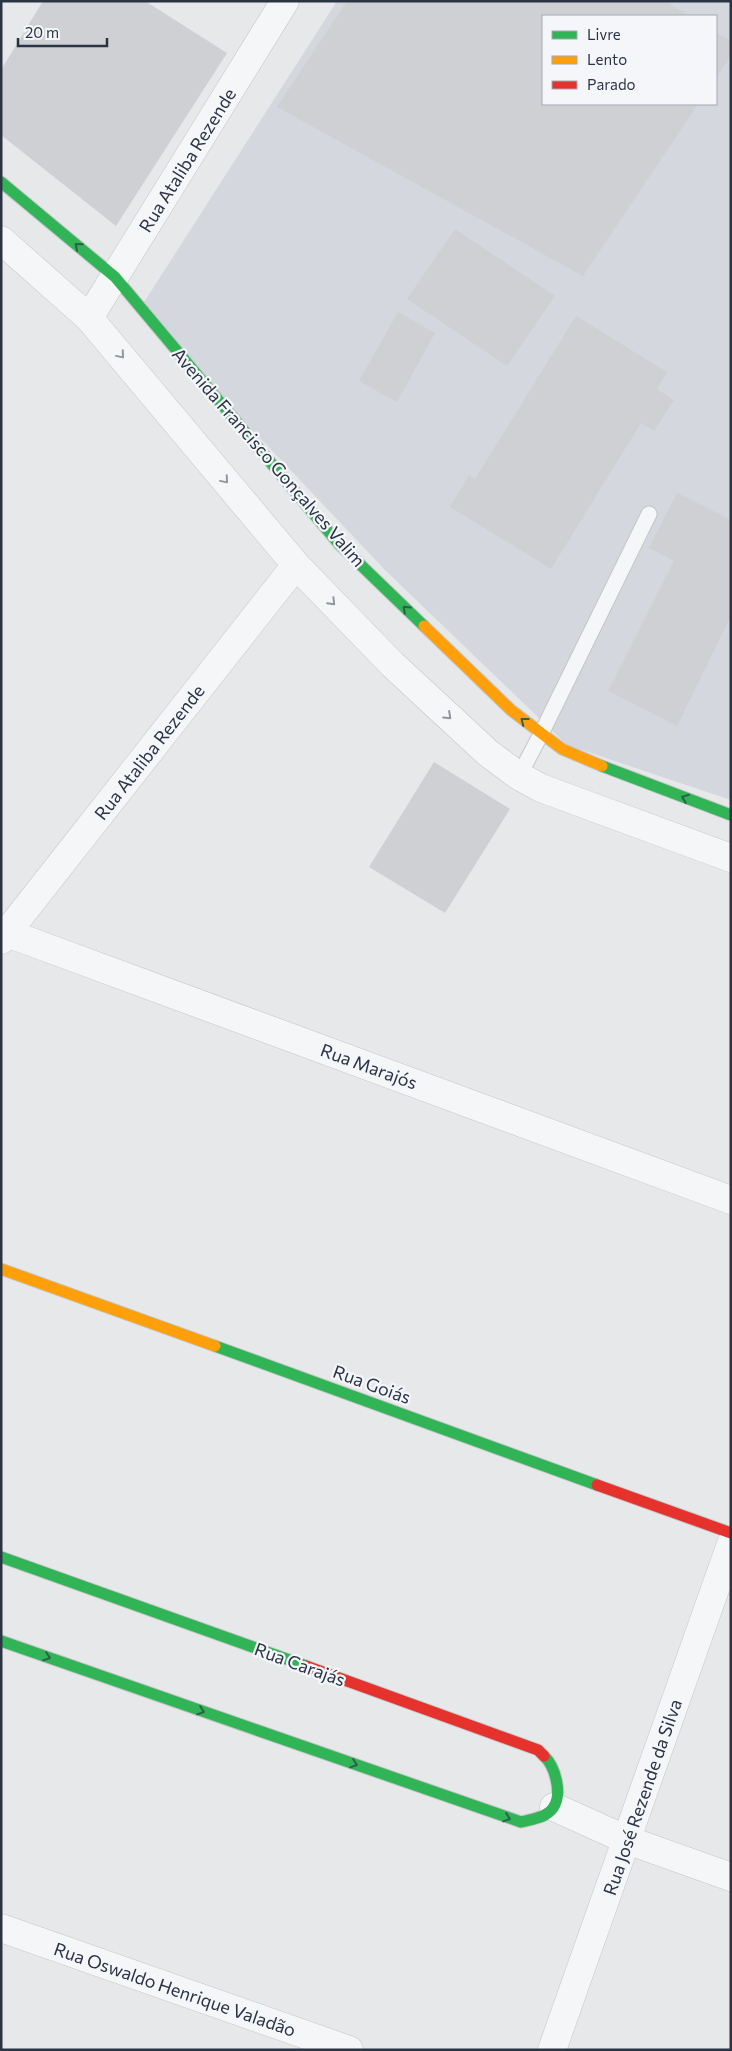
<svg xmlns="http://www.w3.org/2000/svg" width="732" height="2051" font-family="Commissioner,sans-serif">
<rect width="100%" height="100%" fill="#e6e8ea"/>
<!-- built -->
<path fill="#d4d7dd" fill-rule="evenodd" d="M 337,1 L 731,1 L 731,800 L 567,745 L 386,571 L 139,310 ZM 543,16 L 716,16 L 716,104 L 543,104 Z"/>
<!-- building -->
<g fill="#ced0d3">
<polygon points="43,1 145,1 227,53 116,226 1,135 1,70"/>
<polygon points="347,1 665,1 690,16 543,16 543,104 698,104 583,276 277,107"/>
<polygon points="716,32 731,41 731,55 716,78"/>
<polygon points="455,229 555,296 507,366 407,299"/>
<polygon points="398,312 435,333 397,402 359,381"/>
<polygon points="576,316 667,372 657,389 674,400 654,431 641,423 551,569 450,507 469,475 475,479"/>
<polygon points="677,493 731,520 731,616 677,726 608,691 674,561 649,548"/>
<polygon points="434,762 510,809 445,913 369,867"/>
</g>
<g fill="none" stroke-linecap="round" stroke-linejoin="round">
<!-- lane casing -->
<g stroke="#c4c6c8" stroke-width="17">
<polyline id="lane" points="519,776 541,734 649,514"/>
</g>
<!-- street casing -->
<g stroke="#c4c6c8" stroke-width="29">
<g id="street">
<polyline points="1,240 89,318 296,565 392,664 488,753 519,776 541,788 731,858"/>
<polyline points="89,318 285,1"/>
<polyline points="7,933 731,1200"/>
<polyline points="1,940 296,565"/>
<polyline points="554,1807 627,1840 731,1877"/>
<polyline points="1,1928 349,2050"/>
<polyline points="552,2050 731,1544"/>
</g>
</g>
<!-- fast casing -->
<g stroke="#c4c6c8" stroke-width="13">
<g id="fast">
<polyline points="1,182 115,277 339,544 424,626"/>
<polyline points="602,766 731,815"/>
<polyline points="215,1346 597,1485"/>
<polyline points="1,1557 306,1666"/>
<path d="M 1,1641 L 521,1822 C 532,1819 546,1818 553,1808 C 563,1794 555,1766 544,1756"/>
</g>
</g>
<!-- slow casing -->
<g stroke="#c4c6c8" stroke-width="13">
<g id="slow">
<polyline points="424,626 511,710 562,749 602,766"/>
<polyline points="1,1269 215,1346"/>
</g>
</g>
<!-- jam casing -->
<g stroke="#c4c6c8" stroke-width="13">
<g id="jam">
<polyline points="597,1485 731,1533"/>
<polyline points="306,1666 538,1750 544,1756"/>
</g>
</g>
<!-- lane -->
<use href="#lane" stroke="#f5f6f7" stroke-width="15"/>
<!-- street -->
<use href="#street" stroke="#f5f6f7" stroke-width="28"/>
<!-- fast -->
<use href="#fast" stroke="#30b455" stroke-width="11"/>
<!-- slow -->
<use href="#slow" stroke="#ff9f0a" stroke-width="11"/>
<!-- jam -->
<use href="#jam" stroke="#e5322d" stroke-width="11"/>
</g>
<!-- one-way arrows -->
<defs><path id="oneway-chevron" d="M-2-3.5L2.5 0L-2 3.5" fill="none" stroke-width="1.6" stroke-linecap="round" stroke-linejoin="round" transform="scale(1.25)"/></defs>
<g stroke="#2d614b">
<use href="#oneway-chevron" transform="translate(78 246) rotate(-140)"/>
<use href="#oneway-chevron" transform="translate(406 609) rotate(-136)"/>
<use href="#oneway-chevron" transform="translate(524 721) rotate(-142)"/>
<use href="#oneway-chevron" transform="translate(685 798) rotate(-159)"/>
<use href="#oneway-chevron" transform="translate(47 1657) rotate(19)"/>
<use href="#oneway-chevron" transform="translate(201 1711) rotate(19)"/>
<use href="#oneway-chevron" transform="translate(354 1764) rotate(19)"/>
<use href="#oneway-chevron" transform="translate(507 1818) rotate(19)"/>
</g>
<g stroke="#90959e">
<use href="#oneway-chevron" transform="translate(121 355) rotate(50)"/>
<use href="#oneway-chevron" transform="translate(225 480) rotate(50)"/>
<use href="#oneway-chevron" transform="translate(332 602) rotate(46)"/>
<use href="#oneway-chevron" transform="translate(448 716) rotate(43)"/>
</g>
<g text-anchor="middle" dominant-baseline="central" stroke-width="4.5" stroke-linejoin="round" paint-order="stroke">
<!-- street labels -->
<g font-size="18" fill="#2b3445" stroke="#f4f6f9">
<text transform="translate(187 160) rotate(-58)">Rua Ataliba Rezende</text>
<text transform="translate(269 457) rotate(49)">Avenida Francisco Gonçalves Valim</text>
<text transform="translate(149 752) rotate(-52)">Rua Ataliba Rezende</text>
<text transform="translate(369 1066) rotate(20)">Rua Marajós</text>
<text transform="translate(372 1384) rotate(20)">Rua Goiás</text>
<text transform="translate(300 1664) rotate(20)">Rua Carajás</text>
<text transform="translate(642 1797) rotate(-71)">Rua José Rezende da Silva</text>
<text transform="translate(175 1989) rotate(19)">Rua Oswaldo Henrique Valadão</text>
</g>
</g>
<!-- border -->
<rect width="732" height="2051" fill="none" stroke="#2b3445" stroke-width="5"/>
<!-- legend -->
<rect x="542" y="15" width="175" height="90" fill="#f4f6f9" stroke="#a4a8b1"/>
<rect x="552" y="31" width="25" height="8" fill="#30b455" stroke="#a4a8b1"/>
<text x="587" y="40" font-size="15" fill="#2b3445">Livre</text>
<rect x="552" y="56" width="25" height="8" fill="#ff9f0a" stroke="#a4a8b1"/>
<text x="587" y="65" font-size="15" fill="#2b3445">Lento</text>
<rect x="552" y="81" width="25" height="8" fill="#e5322d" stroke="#a4a8b1"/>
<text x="587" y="90" font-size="15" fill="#2b3445">Parado</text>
<!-- scale -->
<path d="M18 38v8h89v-8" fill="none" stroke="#2b3445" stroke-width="2.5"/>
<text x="25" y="38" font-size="15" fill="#2b3445" stroke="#f4f6f9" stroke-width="4" paint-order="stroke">20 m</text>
</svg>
